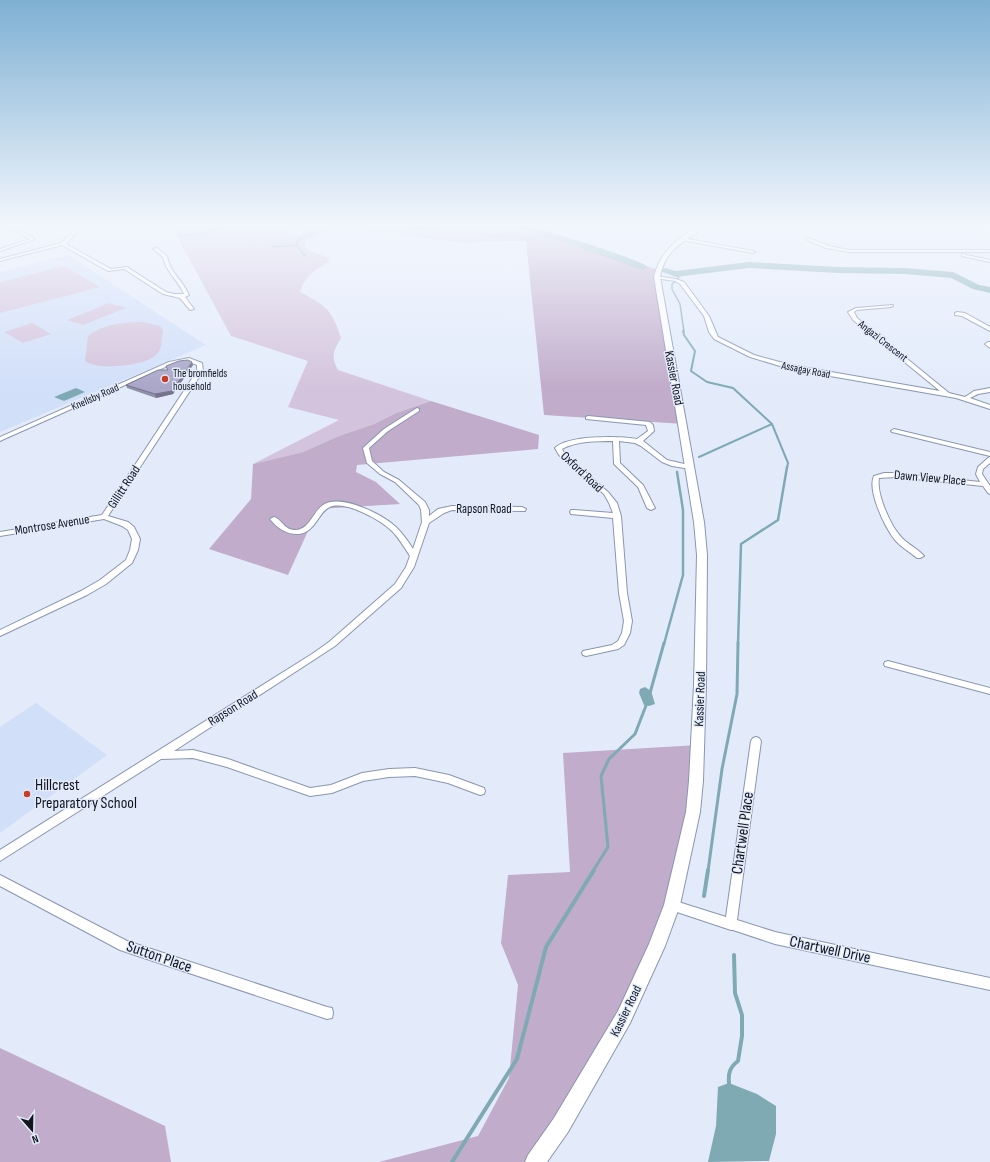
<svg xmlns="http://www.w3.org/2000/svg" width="990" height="1162" font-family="'Sofia Sans Condensed',sans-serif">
<rect width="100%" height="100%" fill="#e3ebfb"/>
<!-- built -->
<g fill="#d1dff9">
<polygon points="68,255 206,345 0,432 0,272"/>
<polygon points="36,703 107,755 0,833 0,727"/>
</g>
<!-- green -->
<g fill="#d4c3dc">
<path d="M 171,225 L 283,225 L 289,228 L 288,233 L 292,237 L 323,225 L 524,225 L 524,227 L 564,238 L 511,231 L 480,236 L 510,241 L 464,243 L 410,236 L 391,231 L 370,232 L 348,226 L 333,228 L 306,241 L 305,248 L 328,258 L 329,262 C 316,269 304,277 300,292 C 326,306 332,309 341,338 C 334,350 330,357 338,370 L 431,401 L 396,413 L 374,424 L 339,436 L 303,452 L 253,464 L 339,420 L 288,407 L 308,361 L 231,336 Z"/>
<polygon points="64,266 100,287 0,313 0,282"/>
<polygon points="109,303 126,308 83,325 67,320"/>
<path d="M 144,322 L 160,326 L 163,330 C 162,337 162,349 157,354 C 147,366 97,371 85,361 L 88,336 C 103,324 125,322 144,322 Z"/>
<polygon points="32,323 51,334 23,343 4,332"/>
</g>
<!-- forest -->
<g fill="#c1accb">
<polygon points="511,231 564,238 658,270 684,424 544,415 526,241 510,241 480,236 481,233"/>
<polygon points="431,401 539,435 538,449 357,465 356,472 376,482 400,504 318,509 288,575 209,549 251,499 253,464 303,452 339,436 374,424 396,413"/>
<polygon points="698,745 696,781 657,946 535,1162 379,1162 478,1136 509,1078 518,985 501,943 508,875 570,872 563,753"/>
<polygon points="0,1048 165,1126 171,1162 0,1162"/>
</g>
<!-- water -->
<g fill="#7faab4">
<polygon points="76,388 85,392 64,401 54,397"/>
<polygon points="645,687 651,691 655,704 649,706 644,705 639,693 640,689"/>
<polygon points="729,1083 757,1094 776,1106 776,1134 769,1161 708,1162 716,1126 718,1087"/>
</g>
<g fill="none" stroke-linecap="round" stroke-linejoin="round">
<!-- stream-far4 -->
<g stroke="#7faab4" stroke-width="1.5">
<polyline points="640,228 642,225"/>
<polyline points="177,236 203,234 229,225"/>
<polyline points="272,247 297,245"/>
<polyline points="605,253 608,252"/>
<polyline points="305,256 297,245 298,240 328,225"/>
<polyline points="677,274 679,277 677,279"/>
<polyline points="675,282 672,284 672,289 680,304 684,332"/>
</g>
<!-- stream-far3 -->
<g stroke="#7faab4" stroke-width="2">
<polyline points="683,331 684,335 695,351 691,371 707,382 733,388 772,424 788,463 787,468"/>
<polyline points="699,457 772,424"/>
</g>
<!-- stream-far2 -->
<g stroke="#7faab4" stroke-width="2.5">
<polyline points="664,644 683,575 683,510 677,472"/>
<polyline points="738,644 741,544 778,520 787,467"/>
</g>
<!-- stream-far1 -->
<g stroke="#7faab4" stroke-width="3">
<polyline points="650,693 664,643"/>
<polyline points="593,871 608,847 601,776 609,759 635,734 647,703"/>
<polyline points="708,871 722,769 737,694 738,643"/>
</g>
<!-- stream -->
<g stroke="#7faab4" stroke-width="4">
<polyline points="704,896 708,870"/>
<path d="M 729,1083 C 728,1073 730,1067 738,1061 L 742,1036 L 742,1015 L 735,993 L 734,955"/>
<polyline points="452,1162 517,1059 546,947 594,870"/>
</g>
<!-- river -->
<g fill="#7faab4" fill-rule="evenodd">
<polygon points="402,225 450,225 446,227 417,230"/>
<path d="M 507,225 C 513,225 520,225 526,226 C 542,229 640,259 648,267 L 643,270 L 640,269 L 558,240 Z"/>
<polygon points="749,262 838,267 905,268 953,272 979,285 990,287 990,293 973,289 951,278 905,274 838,273 749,268 676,277 660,271 665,268 676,271"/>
</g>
<!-- minor casing -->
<g stroke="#8a96af" stroke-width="2">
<g id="minor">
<path d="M 64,225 L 69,225 L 76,233 L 66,244 L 111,269 L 127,267 L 166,292 L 174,294 L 184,294 C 179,281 165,271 163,257 L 153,249 L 157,248 L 167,256 C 169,271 183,281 189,295 L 185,297 L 194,309 L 190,310 L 180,298 L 163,294 L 124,269 L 108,271 L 62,245 L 0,261 L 0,259 L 61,243 L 72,233 Z"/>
<polygon points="7,227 22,231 35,239 0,251 0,249 30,239 20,233 7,229"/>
<polygon points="682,238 753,251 755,252 753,253 681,240 681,238"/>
<polygon points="808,238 829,246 849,250 990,250 990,252 849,252 826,248 807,240 807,238"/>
<polygon points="962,254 990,260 990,262 962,256"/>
<polygon points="655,276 676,279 684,282 709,316 718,337 754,355 791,365 940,391 853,320 848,312 856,308 893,305 893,306 891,307 857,310 854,312 857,318 949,393 965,397 974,391 990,388 990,392 978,394 970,398 990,405 990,409 956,398 790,369 750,357 714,339 709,332 704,316 680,284 675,281 655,278"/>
<polygon points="957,312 965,313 990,327 990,331 962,316 955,315 955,313"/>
<polygon points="988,342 990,342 990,348 985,344"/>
<polygon points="189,358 202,363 203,371 108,516 128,522 134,527 140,539 138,550 132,563 106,584 87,595 0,636 0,630 81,591 100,580 126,560 130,550 132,539 128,530 122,526 104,519 0,536 0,532 102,515 197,371 197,365 189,362 172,364 2,440 0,441 0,437 169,362"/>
<path d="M 417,408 L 419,409 L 419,411 L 388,431 L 369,448 L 372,461 L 384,472 L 399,480 L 425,502 L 429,510 L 429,516 L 438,509 L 452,506 L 522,507 L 526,509 L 525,511 L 452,510 L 444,513 L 429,523 L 414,567 L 401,588 L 335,646 L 174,751 L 193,750 L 228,759 L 310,788 L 331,785 L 362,773 L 389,769 L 415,768 L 449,775 L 484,788 L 485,791 L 484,794 L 480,795 L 448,783 L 415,776 L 389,777 L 363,781 L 332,793 L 310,796 L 227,767 L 193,758 L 161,759 L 0,861 L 0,850 L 312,654 L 329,642 L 395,584 L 406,567 L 410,556 C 404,547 399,538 392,531 C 381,520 345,500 330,507 C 322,510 318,521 312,527 C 299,541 280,532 270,519 L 274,517 C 283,520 284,531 297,530 C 310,528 313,512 323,505 C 340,493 382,514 396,527 C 402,533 408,541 413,549 L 422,522 L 421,510 L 419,505 L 395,482 L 380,474 L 367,463 L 363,448 L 384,429 Z"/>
<path d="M 588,416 L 650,422 L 653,425 L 654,431 L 643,441 L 667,460 L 693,466 L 694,467 L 691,469 L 672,466 L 662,462 L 641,446 L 635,443 L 619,441 L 620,463 L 643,485 L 655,508 L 651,510 L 647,508 L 638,487 L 614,464 L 613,441 C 597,441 576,441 562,449 L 564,453 L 608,492 L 617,503 L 621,516 L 627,593 L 632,621 L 630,633 L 624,645 L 618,649 L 586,656 L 583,655 L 582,653 L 583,651 L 612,645 L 618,641 L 622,633 L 624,621 L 619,593 L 613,518 L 571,514 L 570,512 L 571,510 L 574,510 L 613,513 L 609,503 L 604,494 L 559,455 L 555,448 C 568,435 619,436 637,439 L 648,431 L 646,425 L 586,419 L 586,417 Z"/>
<polygon points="894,429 990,452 990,456 892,432 891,431"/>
<path d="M 990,457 L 990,463 L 983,469 L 982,474 L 990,486 L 990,494 L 988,493 L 983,486 L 896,477 L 879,478 C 876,494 891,527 902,538 C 909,545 918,549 924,556 L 920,558 L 917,558 C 910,552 901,547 895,540 C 885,528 867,490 874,476 L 884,473 L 896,473 L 980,482 L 976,474 L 978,467 L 988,458 Z"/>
<polygon points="888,661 990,688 990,694 885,666 884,664 885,662"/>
<polygon points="756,737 759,738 761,741 737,920 775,932 990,978 990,990 775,944 733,930 731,930 668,909 666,905 668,901 672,900 726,917 751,741 753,738"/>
<polygon points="0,875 127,941 327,1007 332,1008 333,1013 332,1018 327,1019 120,950 0,886"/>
</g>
</g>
<!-- secondary casing -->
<g stroke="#8a96af" stroke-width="2">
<path id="secondary" d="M 700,225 L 707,225 C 685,243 666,246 660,277 L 704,522 L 707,555 L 706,685 L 703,781 L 700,812 L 680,905 L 665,946 L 630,1023 L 568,1132 L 547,1162 L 525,1162 L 528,1155 L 554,1118 L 618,1011 L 649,944 L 664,905 L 686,812 L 689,781 L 694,685 L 697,555 L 694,522 L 654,277 C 660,251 678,238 700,225 Z"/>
</g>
<!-- minor -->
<use href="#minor" fill="#fff" fill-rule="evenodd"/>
<!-- secondary -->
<use href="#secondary" fill="#fff" fill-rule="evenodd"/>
</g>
<!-- wall -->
<polygon fill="#918fac" points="193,365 173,394 156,398 127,388 126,385 167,370 166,366"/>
<!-- shaded-wall -->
<polygon fill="#76748c" points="192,362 193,365 173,394 156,398 155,394"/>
<!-- building -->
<polygon fill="#a9a6c8" stroke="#76748c" points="188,360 192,362 172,391 155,394 126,385 158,370 168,370 166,366 179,361"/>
<!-- sky -->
<linearGradient id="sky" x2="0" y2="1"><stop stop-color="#7eb0d3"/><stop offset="0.58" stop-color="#f2f6fd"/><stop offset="1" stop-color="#f2f6fd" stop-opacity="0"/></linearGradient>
<rect width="990" height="388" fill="url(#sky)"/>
<!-- markers -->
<g fill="#c83d27" stroke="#e3ebfb" stroke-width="1.5">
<circle cx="165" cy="379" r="4"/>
<circle cx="27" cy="794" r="4"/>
</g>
<g text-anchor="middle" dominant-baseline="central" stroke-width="3" stroke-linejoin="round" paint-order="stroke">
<!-- far-street labels -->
<g font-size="11" fill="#11151e" stroke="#e3ebfb">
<text transform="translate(883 341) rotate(38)">Angazi Crescent</text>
<text transform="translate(806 370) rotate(11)">Assagay Road</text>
<text transform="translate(95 397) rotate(-24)">Knellsby Road</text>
</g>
<!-- far-poi labels -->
<g font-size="11" fill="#11151e" stroke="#e3ebfb" text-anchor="start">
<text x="173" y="373">The bromfields<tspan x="173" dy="13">household</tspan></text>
</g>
<!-- street labels -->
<g font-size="13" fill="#11151e" stroke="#e3ebfb">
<text transform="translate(674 378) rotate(79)">Kassier Road</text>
<text transform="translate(582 472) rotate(43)">Oxford Road</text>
<text transform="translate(930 478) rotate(5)">Dawn View Place</text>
<text transform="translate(124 487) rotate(-57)">Gillitt Road</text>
<text x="484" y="509">Rapson Road</text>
<text transform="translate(52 525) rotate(-9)">Montrose Avenue</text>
<text transform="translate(700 699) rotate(-88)">Kassier Road</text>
<text transform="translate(233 708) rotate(-32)">Rapson Road</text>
<text transform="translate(626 1011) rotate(-64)">Kassier Road</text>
</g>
<!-- near-poi labels -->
<g font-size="16" fill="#11151e" stroke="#e3ebfb" text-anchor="start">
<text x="35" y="785">Hillcrest<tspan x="35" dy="18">Preparatory School</tspan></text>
</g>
<!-- near-street labels -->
<g font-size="16" fill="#11151e" stroke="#e3ebfb">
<text transform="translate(743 833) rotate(-82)">Chartwell Place</text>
<text transform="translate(830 950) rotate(12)">Chartwell Drive</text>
<text transform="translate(159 957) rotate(19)">Sutton Place</text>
</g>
</g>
<!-- north arrow -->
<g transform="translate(32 1130) rotate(160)" stroke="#e3ebfb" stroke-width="3" paint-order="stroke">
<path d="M0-3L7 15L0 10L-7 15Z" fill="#11151e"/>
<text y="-6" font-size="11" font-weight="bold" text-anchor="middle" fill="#11151e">N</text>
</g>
</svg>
